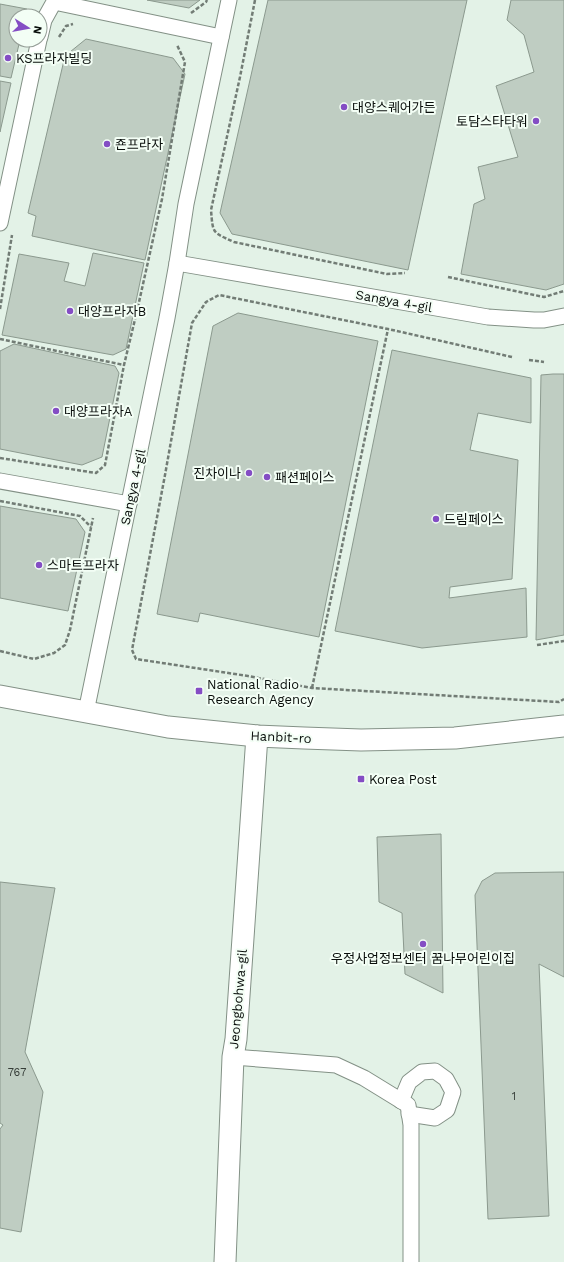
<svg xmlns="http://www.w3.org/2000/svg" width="564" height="1262" font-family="'Work Sans','Noto Sans KR',sans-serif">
<rect width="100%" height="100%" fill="#e3f2e7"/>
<!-- building -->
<g fill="#bfcdc2" stroke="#8b998e">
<polygon points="147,0 200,0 189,8"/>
<polygon points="268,0 467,0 408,270 232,234 220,213"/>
<polygon points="511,0 564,0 564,284 546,290 461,274 474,204 485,199 478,167 518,157 496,86 534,72 524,35 507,20"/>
<polygon points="0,4 27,9 25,16 16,16 16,40 20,40 11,78 0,76"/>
<polygon points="86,39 173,58 185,74 145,260 32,236 36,216 28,213 65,56"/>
<polygon points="0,81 11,83 0,132"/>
<polygon points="93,253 144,263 126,349 113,355 2,335 19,254 69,263 64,281 85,286"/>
<polygon points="238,313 378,341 319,637 200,613 198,622 157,614 213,326"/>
<polygon points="14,344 115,366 119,373 102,457 82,465 0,449 0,351"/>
<polygon points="392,350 531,378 531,423 478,413 470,450 518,460 512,579 450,587 449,598 526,588 527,637 422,648 335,631"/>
<polygon points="553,374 564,374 564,635 536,640 541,375"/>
<polygon points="0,506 76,519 85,532 68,611 0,598"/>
<polygon points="441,834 443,993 405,974 402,913 379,902 377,837"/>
<polygon points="564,872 564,977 539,964 549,1216 488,1219 475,895 482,881 495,873"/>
<polygon points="0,882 55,888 25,1052 43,1092 21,1232 0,1228 0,1129 3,1125 0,1123"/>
</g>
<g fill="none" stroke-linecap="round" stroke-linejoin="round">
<!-- street casing -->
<g stroke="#839186" stroke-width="17">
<g id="street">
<polyline points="40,37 44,20 54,2 221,37"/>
<polyline points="0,223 39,40"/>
<polyline points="177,263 488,317 534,320 544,320 564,316"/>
<polyline points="0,481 129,504"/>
<polyline points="86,712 167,318 177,263 186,204 229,0"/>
<polyline points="233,1057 336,1065 364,1078 408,1105 411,1125 411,1262"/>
<polyline points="401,1101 409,1082 422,1072 435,1071 446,1079 453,1092 447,1110 435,1118 409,1114"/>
</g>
</g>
<!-- secondary casing -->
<g stroke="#839186" stroke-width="23">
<g id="secondary">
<polyline points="0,696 168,727 257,736 304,738 361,740 455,738 564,726"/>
<polyline points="225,1262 233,1057 236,1039 257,736"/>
</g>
</g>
<!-- path -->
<g stroke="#727c75" stroke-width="2.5" stroke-dasharray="4 2" stroke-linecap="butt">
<path d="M 255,0 L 240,77 L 211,210 C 213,234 212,232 234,242 L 387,274 L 405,273"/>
<polyline points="191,13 206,2 207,0"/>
<polyline points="59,37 66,26 73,24"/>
<polyline points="448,277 544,297 564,291"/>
<polyline points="0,309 12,235"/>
<polyline points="0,339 124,365"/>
<polyline points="512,357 388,329 219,295 206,302 192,323 165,475 132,650 136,659 248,676 312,688 559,702 564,699"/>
<polyline points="529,360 544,362"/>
<polyline points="0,458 96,473 105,465 124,365 137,311 162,199 185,62 177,45"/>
<polyline points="0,501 80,516 91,527"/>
<polyline points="537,645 564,641"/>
<polyline points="0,651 34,659 54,653 65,645 70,630 93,518"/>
<polyline points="312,688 388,329"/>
</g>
<!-- street -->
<use href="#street" stroke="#fff" stroke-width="15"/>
<!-- secondary -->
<use href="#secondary" stroke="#fff" stroke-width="21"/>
</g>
<!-- markers -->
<g fill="#844dc4" stroke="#f3fef5" stroke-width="1.5">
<circle cx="8" cy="58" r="4"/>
<circle cx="344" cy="107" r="4"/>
<circle cx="536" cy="121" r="4"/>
<circle cx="107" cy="144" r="4"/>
<circle cx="70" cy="311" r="4"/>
<circle cx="56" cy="411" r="4"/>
<circle cx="249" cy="473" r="4"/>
<circle cx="267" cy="477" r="4"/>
<circle cx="436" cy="519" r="4"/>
<circle cx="39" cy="565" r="4"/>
<rect x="195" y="687" width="8" height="8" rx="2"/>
<rect x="357" y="775" width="8" height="8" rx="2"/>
<circle cx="423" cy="944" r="4"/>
</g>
<g text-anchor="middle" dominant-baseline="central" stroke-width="4" stroke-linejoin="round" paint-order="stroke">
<!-- number labels -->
<g font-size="11" fill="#363d38">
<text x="17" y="1072">767</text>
<text x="514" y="1096">1</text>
</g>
<!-- poi labels -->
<g font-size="13" fill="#080d0a" stroke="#f3fef5" text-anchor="start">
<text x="16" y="58">KS프라자빌딩</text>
<text x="352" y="107">대양스퀘어가든</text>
<text x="528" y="121" text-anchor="end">토담스타타워</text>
<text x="115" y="144">죤프라자</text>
<text x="78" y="311">대양프라자B</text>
<text x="64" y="411">대양프라자A</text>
<text x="241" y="473" text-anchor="end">진차이나</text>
<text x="275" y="477">패션페이스</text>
<text x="444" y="519">드림페이스</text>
<text x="47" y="565">스마트프라자</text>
<text x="207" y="684">National Radio<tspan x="207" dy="15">Research Agency</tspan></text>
<text x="369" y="779">Korea Post</text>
<text x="423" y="958" text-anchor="middle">우정사업정보센터 꿈나무어린이집</text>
</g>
<!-- street labels -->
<g font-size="13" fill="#080d0a" stroke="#f3fef5">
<text transform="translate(394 301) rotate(10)">Sangya 4-gil</text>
<text transform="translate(133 487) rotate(-78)">Sangya 4-gil</text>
<text transform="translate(281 737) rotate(3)">Hanbit-ro</text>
<text transform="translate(238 999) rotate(-85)">Jeongbohwa-gil</text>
</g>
</g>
<!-- north arrow -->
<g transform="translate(28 28) rotate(101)"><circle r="19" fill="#f3fef5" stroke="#959e97"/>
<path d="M0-3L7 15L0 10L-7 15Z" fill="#844dc4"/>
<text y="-6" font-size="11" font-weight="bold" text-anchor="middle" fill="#080d0a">N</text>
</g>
</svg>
